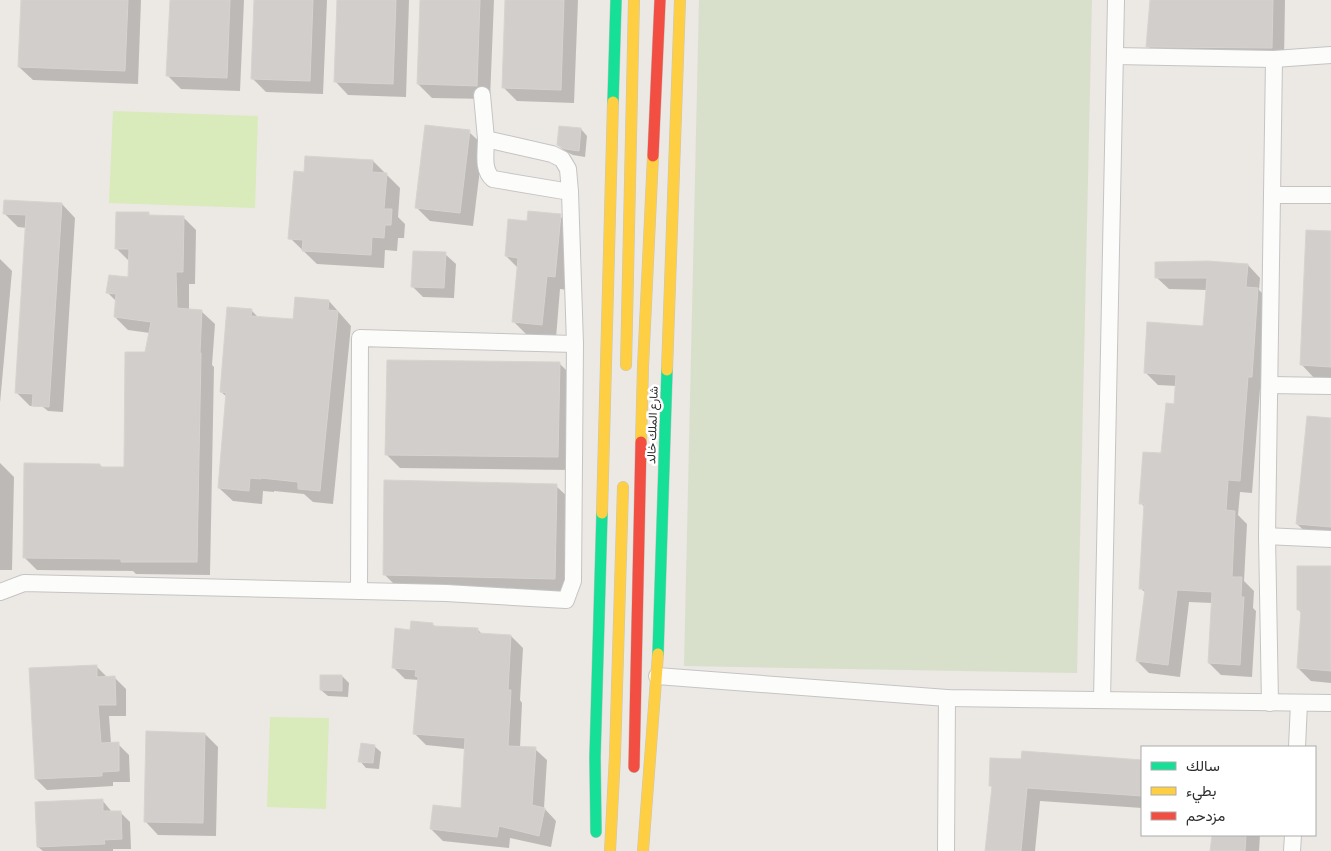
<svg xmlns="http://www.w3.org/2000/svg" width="1331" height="851" font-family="Manrope,Vazirmatn,sans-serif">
<rect width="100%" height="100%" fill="#ece8e4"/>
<!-- cemetery -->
<polygon fill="#d8e0cc" points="699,0 1092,0 1077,673 684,666"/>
<!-- pitch -->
<g fill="#d9eabb">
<polygon points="113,111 258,116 255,208 109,203"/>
<polygon points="270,717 329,718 326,809 267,807"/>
</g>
<!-- shadow -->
<g fill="#0003">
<polygon points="22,0 141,0 138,84 33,80 19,67"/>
<polygon points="171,0 244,0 240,91 181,89 167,75"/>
<polygon points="255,0 327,0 323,94 266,92 252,78"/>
<polygon points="338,0 409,0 406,97 348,95 335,81"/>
<polygon points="422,0 494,0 490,99 432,98 418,84"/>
<polygon points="506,0 578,0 574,103 517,101 503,87"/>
<polygon points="1151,0 1285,0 1284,60 1160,59 1148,46"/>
<polygon points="581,129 587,136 585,157 573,155 565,151 558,145"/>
<polygon points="469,132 483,145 473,226 430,221 416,207"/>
<polygon points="306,157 373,161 400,188 398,217 405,224 404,238 398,238 397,251 385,250 384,268 317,264 290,238 305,173"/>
<polygon points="62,204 75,218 63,412 48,411 43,407 30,406 16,392 27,228 18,227 4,213"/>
<polygon points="148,214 151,216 183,217 196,230 195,284 189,284 189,310 201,311 215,324 212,365 214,367 210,575 136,574 133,571 37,570 24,557 100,465 103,468 125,468 150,333 128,330 115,317 117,302 108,293 129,279 130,262 116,248"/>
<polygon points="560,216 574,230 568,290 560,289 556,338 527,335 513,321 518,268 506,256 528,222"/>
<polygon points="1331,232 1331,379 1315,379 1302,365"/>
<polygon points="445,254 456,264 454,298 423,297 413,287"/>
<polygon points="0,259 12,271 0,403"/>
<polygon points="1248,265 1260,278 1259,290 1270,301 1264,389 1260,389 1252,493 1240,492 1238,515 1247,524 1244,581 1254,591 1253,608 1256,611 1252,677 1221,675 1209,663 1212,603 1189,602 1180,677 1149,673 1137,661 1146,593 1140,588 1145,508 1141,503 1163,455 1175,405 1177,386 1158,385 1145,372 1204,327 1207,290 1169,289 1156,277"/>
<polygon points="329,301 351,326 333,504 313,502 304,494 274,491 274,492 263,491 262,504 233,501 219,488 227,397 221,392 251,310 259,318 294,321"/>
<polygon points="559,363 573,377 571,470 400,468 386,454"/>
<polygon points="1331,419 1331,539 1311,537 1297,524"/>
<polygon points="0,463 14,477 12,570 0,570"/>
<polygon points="556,486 570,499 568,592 398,588 384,574"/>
<polygon points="1331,567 1331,683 1311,681 1298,668 1302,614 1298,609"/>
<polygon points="432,624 436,627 478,630 483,635 511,636 523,648 520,700 522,703 520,748 535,749 547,760 544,808 556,821 551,847 510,838 509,848 443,841 431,829 462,809 465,749 426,745 414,733 419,680 405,679 393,667 411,631"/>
<polygon points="96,666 108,678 114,677 126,689 126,716 109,716 111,744 118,744 129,755 130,782 113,782 113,786 47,790 36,779"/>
<polygon points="342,676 349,683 348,697 328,696 321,690"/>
<polygon points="205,734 218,747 216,836 158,835 145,821"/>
<polygon points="374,746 381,752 379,769 366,768 360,761"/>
<polygon points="1023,753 1142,761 1142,808 1040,801 1035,851 987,851 993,788 990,785 1022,760"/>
<polygon points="102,800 112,812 120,812 130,822 131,849 113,849 113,851 43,851 38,847"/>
<polygon points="1213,835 1260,835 1259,851 1212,851"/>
</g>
<!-- building -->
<g fill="#d1cecb" stroke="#d7d4d0">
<polygon points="21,0 128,0 125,71 18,67"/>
<polygon points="170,0 230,0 227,78 166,76"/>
<polygon points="254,0 313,0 310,81 251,79"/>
<polygon points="337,0 396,0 393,84 334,82"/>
<polygon points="420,0 480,0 477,86 417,84"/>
<polygon points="505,0 564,0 561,90 502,88"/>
<polygon points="1150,0 1273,0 1272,48 1146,47"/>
<polygon points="425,125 470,130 460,213 415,208"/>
<polygon points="559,126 581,128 579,151 565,149 557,145"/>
<polygon points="305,156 373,160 372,172 387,173 384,209 392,209 391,225 385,225 384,238 372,237 371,255 302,251 303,240 288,239 294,171 304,172"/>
<polygon points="4,200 62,203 49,407 32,406 33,394 15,393 26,215 3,214"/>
<polygon points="528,211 561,214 555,277 547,276 542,325 512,322 518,258 505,256 508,219 527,221"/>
<polygon points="116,212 149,212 149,215 184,216 183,272 176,272 177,308 202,310 200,353 201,353 197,562 121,562 121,559 23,558 24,463 100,464 100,467 124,467 125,352 145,352 151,322 114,317 116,294 106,293 109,275 128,277 129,249 115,249"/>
<polygon points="1306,230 1331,231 1331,367 1300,365"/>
<polygon points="413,251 446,252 444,288 411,287"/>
<polygon points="1208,261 1248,264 1246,287 1258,288 1252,377 1248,377 1240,481 1228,480 1226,510 1235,511 1232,577 1242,577 1241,597 1244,597 1240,665 1208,663 1212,592 1177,590 1168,665 1136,661 1145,589 1139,589 1144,504 1139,504 1143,452 1161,453 1166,403 1174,404 1176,375 1144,373 1147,322 1203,326 1207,278 1155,278 1155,262"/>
<polygon points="295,297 329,300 328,310 338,311 320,491 298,489 298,482 261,478 261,479 250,478 249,491 218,488 226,393 220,392 227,307 252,309 251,316 293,319"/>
<polygon points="387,360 560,362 558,457 385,455"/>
<polygon points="1307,416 1331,418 1331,527 1296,524"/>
<polygon points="384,480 557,484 555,579 383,575"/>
<polygon points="1297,566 1331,566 1331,671 1297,668 1301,610 1297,610"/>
<polygon points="411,621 433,623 433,626 478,628 478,633 511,635 508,690 511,690 508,746 536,747 532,805 545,808 539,836 499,826 497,837 430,829 433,805 461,808 465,738 413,734 418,677 415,676 416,670 392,668 395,628 410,630"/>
<polygon points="97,665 97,677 115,676 116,705 98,705 101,743 119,742 119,771 102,772 102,776 35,779 29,668"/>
<polygon points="320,675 342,675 342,691 320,690"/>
<polygon points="146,731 205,733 203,823 144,822"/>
<polygon points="361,743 375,745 373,763 358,762"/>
<polygon points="1022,751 1142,760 1142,796 1027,788 1021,851 985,851 992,786 989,786 990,758 1021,759"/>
<polygon points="103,799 103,811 121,811 122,839 104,840 105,844 37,847 35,802"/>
<polygon points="1212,835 1246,835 1245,851 1210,851"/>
</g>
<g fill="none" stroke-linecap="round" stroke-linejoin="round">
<!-- street casing -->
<g stroke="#c5c4c5" stroke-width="18">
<g id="street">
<polyline points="1115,56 1274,59 1331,55"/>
<path d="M 486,139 C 486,153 482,170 493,179 L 570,192"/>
<polyline points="1272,195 1331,195"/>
<polyline points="1270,385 1331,386"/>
<polyline points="1267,536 1331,539"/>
<polyline points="359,591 360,338 575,344"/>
<polyline points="0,592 24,583 446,593 566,600 573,581 575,344 570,192 568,169 562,159 552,154 486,139 482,95"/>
<polyline points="657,676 947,698 1331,703"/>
<polyline points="1102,700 1116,0"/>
<polyline points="1270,703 1267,536 1274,59"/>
<polyline points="1297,747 1299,703"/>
<polyline points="946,851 947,698"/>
<polyline points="1292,851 1293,835"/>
</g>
</g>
<!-- fast casing -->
<g stroke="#c6c5c4" stroke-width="12">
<g id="fast">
<polyline points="613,102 616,0"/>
<polyline points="658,654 667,370"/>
<polyline points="596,832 595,757 602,513"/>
</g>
</g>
<!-- slow casing -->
<g stroke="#c6c5c4" stroke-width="12">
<g id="slow">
<polyline points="626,365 634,0"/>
<polyline points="667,370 680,0"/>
<polyline points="641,442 643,367 653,156"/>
<polyline points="602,513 613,102"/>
<polyline points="610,851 615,755 623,487"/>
<polyline points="643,851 658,654"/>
</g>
</g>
<!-- jam casing -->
<g stroke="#c6c5c4" stroke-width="12">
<g id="jam">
<polyline points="653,156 660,0"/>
<polyline points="634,767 641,442"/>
</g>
</g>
<!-- street -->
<use href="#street" stroke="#fcfcfb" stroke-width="16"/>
<!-- fast -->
<use href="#fast" stroke="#16e098" stroke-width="11"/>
<!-- slow -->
<use href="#slow" stroke="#ffcf43" stroke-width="11"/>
<!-- jam -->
<use href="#jam" stroke="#f24e42" stroke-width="11"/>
</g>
<g text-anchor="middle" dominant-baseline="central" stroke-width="5" stroke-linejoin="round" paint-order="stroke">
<!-- street labels -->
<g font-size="12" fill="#2e2e2e" stroke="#fff">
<text transform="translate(652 425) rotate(-88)">شارع الملك خالد</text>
</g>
</g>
<!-- legend -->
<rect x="1141" y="746" width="175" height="90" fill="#ffffff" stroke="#ababab"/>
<rect x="1151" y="762" width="25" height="8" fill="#16e098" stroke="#ababab"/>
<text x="1186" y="771" font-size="15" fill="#2e2e2e">سالك</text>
<rect x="1151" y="787" width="25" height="8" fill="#ffcf43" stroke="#ababab"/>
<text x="1186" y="796" font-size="15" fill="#2e2e2e">بطيء</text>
<rect x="1151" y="812" width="25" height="8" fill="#f24e42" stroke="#ababab"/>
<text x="1186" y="821" font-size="15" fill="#2e2e2e">مزدحم</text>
</svg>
